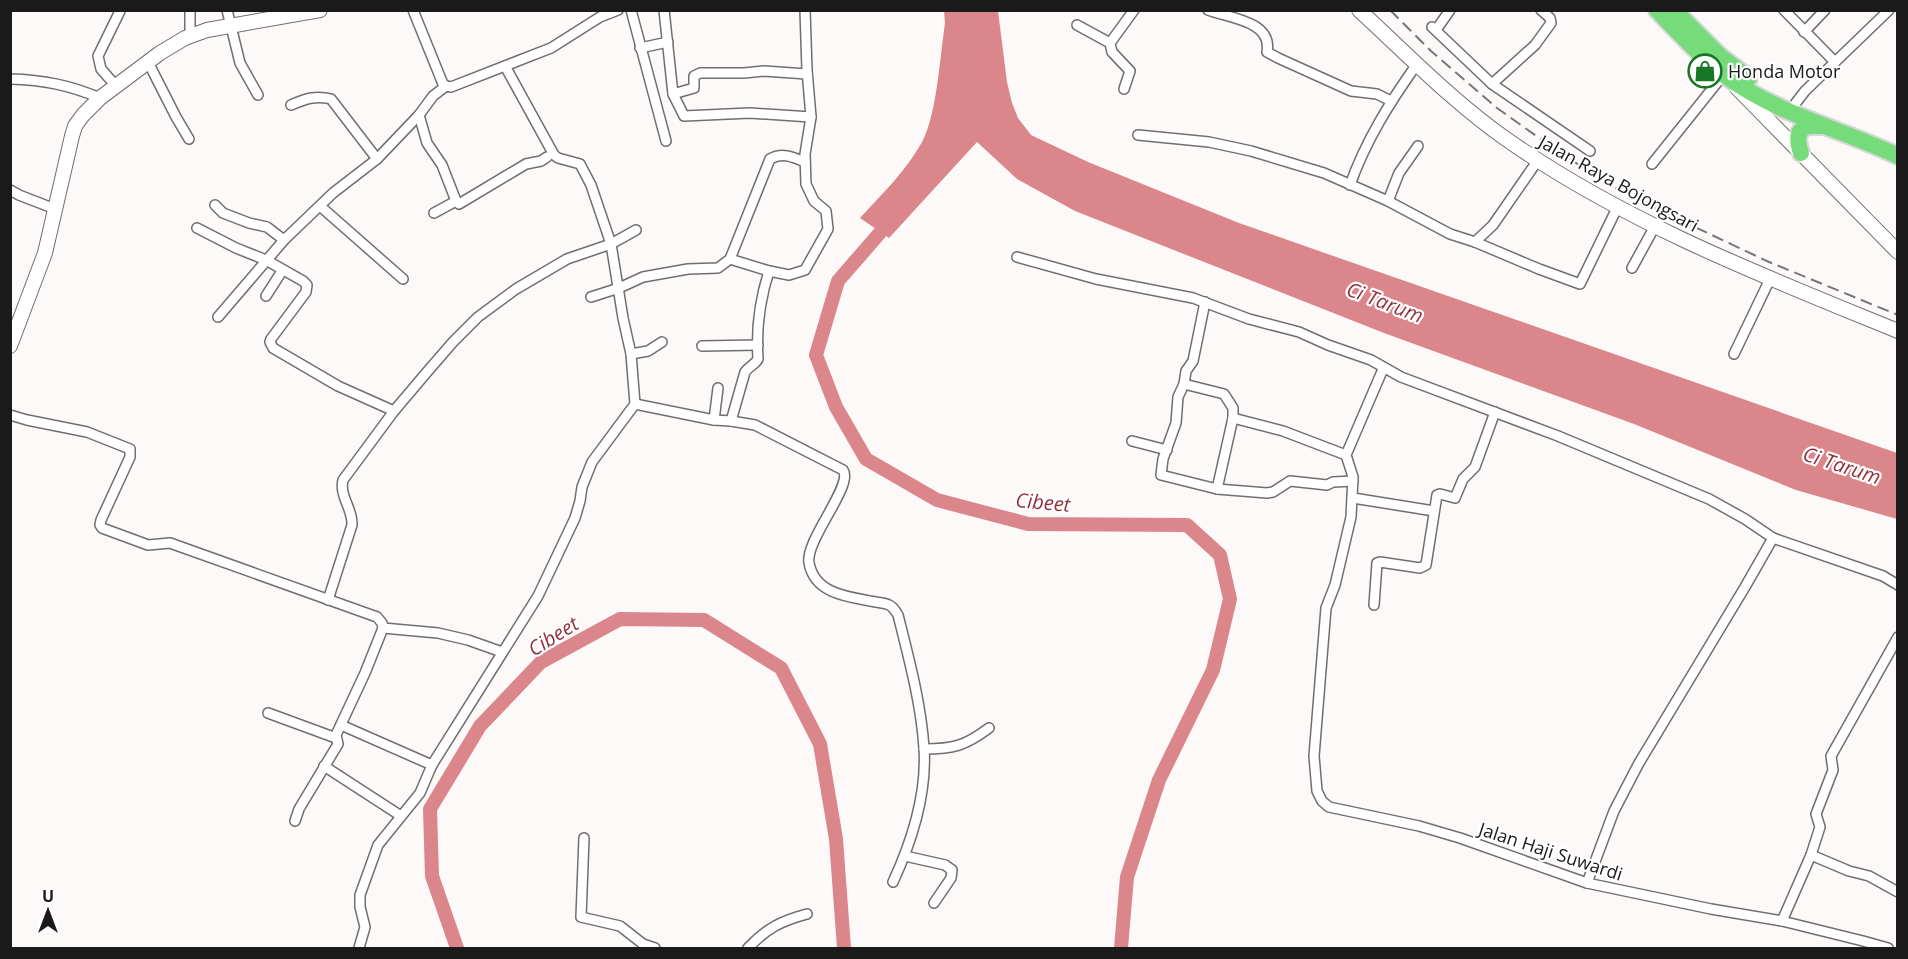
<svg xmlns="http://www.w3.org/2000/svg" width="1908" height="959" font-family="'Open Sans',sans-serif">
<rect width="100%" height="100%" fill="#fdf9f9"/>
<!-- water -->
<path fill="#da868b" d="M 944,11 L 998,11 L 1007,82 L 1012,103 L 1018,118 L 1031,135 L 1088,162 L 1239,223 L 1897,453 L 1897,519 L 1796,490 L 1634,424 L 1384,333 L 1075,211 L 1017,179 L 977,142 L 889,238 L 860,218 C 882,194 906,171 922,142 C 937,114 940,56 945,23 Z"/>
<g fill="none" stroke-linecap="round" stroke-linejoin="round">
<!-- river -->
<g stroke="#da868b" stroke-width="14">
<polyline points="891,220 838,281 816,355 836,407 866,459 937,500 1028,524 1187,525 1220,555 1230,599 1213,670 1159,780 1127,877 1121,948"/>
<polyline points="457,948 432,876 430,809 480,726 541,662 620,619 704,620 781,668 820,744 836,839 844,948"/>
</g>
<!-- street casing -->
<g stroke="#726e6e" stroke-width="12">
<g id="street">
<polyline points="190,10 190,35"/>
<polyline points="227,10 240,63 258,95"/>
<polyline points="413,10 443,84 446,86 451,87 551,48 600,17 618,10"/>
<polyline points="631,10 666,141"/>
<polyline points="664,10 673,94 684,116 750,113 811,117"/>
<path d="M 1208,10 C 1229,18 1273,21 1267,52 L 1278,58 L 1351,91 L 1377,94 L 1391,101"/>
<polyline points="1784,10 1835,62"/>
<polyline points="1077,25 1110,43"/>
<polyline points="1432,27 1492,84 1590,151"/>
<polyline points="1436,30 1450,10"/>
<polyline points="1804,32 1825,10"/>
<polyline points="640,48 668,42"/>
<polyline points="148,62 176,117 189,139"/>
<path d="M 10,79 C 44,80 69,85 100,98"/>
<polyline points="1492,84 1535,45 1551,23 1550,18 1541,10"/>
<polyline points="116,86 101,69 98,56 120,11"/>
<polyline points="1124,89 1130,71 1112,52 1110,43 1134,10"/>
<polyline points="673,94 694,88 694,76 700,73 744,73 764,71 807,74"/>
<polyline points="1795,104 1805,91 1889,10"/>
<path d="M 291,105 C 305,99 315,95 331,99 L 377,159"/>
<polyline points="419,115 427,143 442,165 456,201 459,204 526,164 541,161 547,157"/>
<polyline points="1138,135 1209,142 1251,151 1324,173 1388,201 1450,234 1475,242 1493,225 1538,160"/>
<polyline points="1652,164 1724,74"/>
<path d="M 1350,185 C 1366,140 1390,102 1417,64"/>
<polyline points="10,190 19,195 55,209"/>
<polyline points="1388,201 1399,173 1418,146"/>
<polyline points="215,205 223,213 249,223 267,227 284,240"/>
<polyline points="320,206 403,279"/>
<polyline points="434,213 456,201"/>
<polyline points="197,228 236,248 266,260 303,281 307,285 306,292 271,339 270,342 273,348 338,386 394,411"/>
<polyline points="1475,242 1539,269 1580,284 1618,206"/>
<polyline points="1017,257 1096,279 1193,298 1249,319 1299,332 1328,345 1371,360 1401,377 1558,436 1709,499 1745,519 1773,538 1883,576 1898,585"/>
<polyline points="730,259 769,271"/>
<polyline points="1632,268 1655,226"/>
<polyline points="266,296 282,271"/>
<path d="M 591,297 L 619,288 L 643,277 L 688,269 L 718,268 L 730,259 L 770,159 C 782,152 793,157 805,162"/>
<polyline points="1205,302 1193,361 1186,371 1184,384 1178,397 1176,423 1163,459 1161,475 1217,489 1267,493 1273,492 1290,481 1327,485 1333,482 1353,481"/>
<polyline points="218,317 284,240 333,193 377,159 419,115 433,96 446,86"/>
<polyline points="702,346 758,345"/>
<polyline points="631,354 648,351 662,342"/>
<polyline points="1734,354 1770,279"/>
<polyline points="1383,369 1346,455 1353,477 1351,517 1335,585 1326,608 1314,756 1317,791 1322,801 1329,807 1419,826 1460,838 1587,883 1711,909 1782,921 1863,941 1888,948"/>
<polyline points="1184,384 1224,394 1233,408 1233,418 1217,489"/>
<path d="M 635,404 L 714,420 L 731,421 L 755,425 L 843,470 C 854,485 805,540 809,563 C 815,595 850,597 876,602 C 880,603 885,603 889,605 C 894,607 895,611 898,615 C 909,659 921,703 924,748 C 927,793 912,841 893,882"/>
<polyline points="10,415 27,420 87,432 130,449 130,457 101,520 100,525 102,528 148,545 170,543 377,617 382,623 383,628 365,673 336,735 338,744 299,809 295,821"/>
<polyline points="1233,418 1283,431 1346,455"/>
<polyline points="714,420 718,388"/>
<path d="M 731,421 L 745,372 C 749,366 755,365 758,359 C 756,329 760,299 769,271 L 789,275 L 805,270 L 828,229 L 826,211 L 814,201 L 806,184 L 805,154 L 811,117 L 807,70 L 805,10"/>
<polyline points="1132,441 1167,450"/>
<polyline points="1353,498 1434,511"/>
<path d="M 328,600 L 352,525 C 353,509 339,496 343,480 L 394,411 L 427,372 L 453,342 L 478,317 L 516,289 L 567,259 L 611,244 L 636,230"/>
<polyline points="1374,605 1377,563 1380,562 1420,568 1426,565 1437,495 1440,494 1455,498 1463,479 1475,467 1495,412"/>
<polyline points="383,628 438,633 468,640 502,652"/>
<polyline points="268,713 336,738"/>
<polyline points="341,725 432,765"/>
<path d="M 924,749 C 953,749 965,746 989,728"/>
<polyline points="324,766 401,816"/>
<polyline points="584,838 581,917 620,926 643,944 655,948"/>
<polyline points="1811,855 1849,871 1869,876 1898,892"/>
<polyline points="905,856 945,865 952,870 951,878 934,903"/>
<polyline points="1587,883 1614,811 1639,763 1745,587 1773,538"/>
<polyline points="1782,921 1811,855 1820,827 1816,814 1833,770 1831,756 1898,637"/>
<polyline points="359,948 365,927 360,907 360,895 378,845 420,793 432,765 538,596 575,518 580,501 582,487 592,462 635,404 631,354 623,318 611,244 591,185 580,164 558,158 554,155 505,66"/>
<path d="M 748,948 C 767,928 781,921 807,914"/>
</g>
</g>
<!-- secondary casing -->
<g stroke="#726e6e" stroke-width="16">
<g id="secondary">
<path d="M 1359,10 C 1407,54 1453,102 1506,139 C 1626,223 1763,276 1898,331"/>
<polyline points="1737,88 1898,252"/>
<polyline points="10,346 45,253 72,136 75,126 83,115 100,98 160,53 185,38 207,30 320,10"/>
</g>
</g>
<!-- highway casing -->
<g stroke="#d6d6d6" stroke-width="20">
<g id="highway">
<path d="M 1657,10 C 1678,32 1699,55 1723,74 C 1774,113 1841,129 1898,156"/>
<polyline points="1674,10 1720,56 1749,78"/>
<path d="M 1801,153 C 1794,132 1800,124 1821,126"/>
</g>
</g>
<!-- street -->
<use href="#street" stroke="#fff" stroke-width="9"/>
<!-- secondary -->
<use href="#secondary" stroke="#fff" stroke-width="14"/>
<!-- highway -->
<use href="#highway" stroke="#76db7b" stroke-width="16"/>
<!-- rail -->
<polyline stroke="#777575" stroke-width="2" stroke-dasharray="12 6" stroke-linecap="butt" points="1390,10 1431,51 1497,108 1563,155 1629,196 1769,262 1898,315"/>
</g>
<!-- icons -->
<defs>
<g id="shop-ring" transform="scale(1.725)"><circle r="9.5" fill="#fff" stroke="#187726" stroke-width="1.5"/><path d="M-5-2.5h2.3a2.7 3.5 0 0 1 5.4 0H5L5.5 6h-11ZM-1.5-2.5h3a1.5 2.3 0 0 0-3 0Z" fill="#187726"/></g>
</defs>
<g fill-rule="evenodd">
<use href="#shop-ring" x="1705" y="71"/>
</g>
<g text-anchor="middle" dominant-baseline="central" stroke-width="4.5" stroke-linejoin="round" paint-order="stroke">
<!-- poi labels -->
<g font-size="18" fill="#1b1a1a" stroke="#fff" text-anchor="start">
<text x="1728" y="71">Honda Motor</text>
</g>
<!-- street labels -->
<g font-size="18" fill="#1b1a1a" stroke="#fff">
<text transform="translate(1619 183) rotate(29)">Jalan Raya Bojongsari</text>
<text transform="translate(1551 851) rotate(18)">Jalan Haji Suwardi</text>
</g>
<!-- water labels -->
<g font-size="20" font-style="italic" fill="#94303d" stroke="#fff">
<text transform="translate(1385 302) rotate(21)">Ci Tarum</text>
<text transform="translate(1842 465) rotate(18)">Ci Tarum</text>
<text transform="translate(1043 502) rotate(5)">Cibeet</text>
<text transform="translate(553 636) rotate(-32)">Cibeet</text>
</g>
</g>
<!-- border -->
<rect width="1908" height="959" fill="none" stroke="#1b1a1a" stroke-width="24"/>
<!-- north arrow -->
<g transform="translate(48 911)" stroke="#ffffff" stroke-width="4.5" paint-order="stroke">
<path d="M0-4.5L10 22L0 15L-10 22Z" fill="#1b1a1a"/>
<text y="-9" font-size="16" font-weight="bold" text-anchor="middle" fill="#1b1a1a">U</text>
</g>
</svg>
